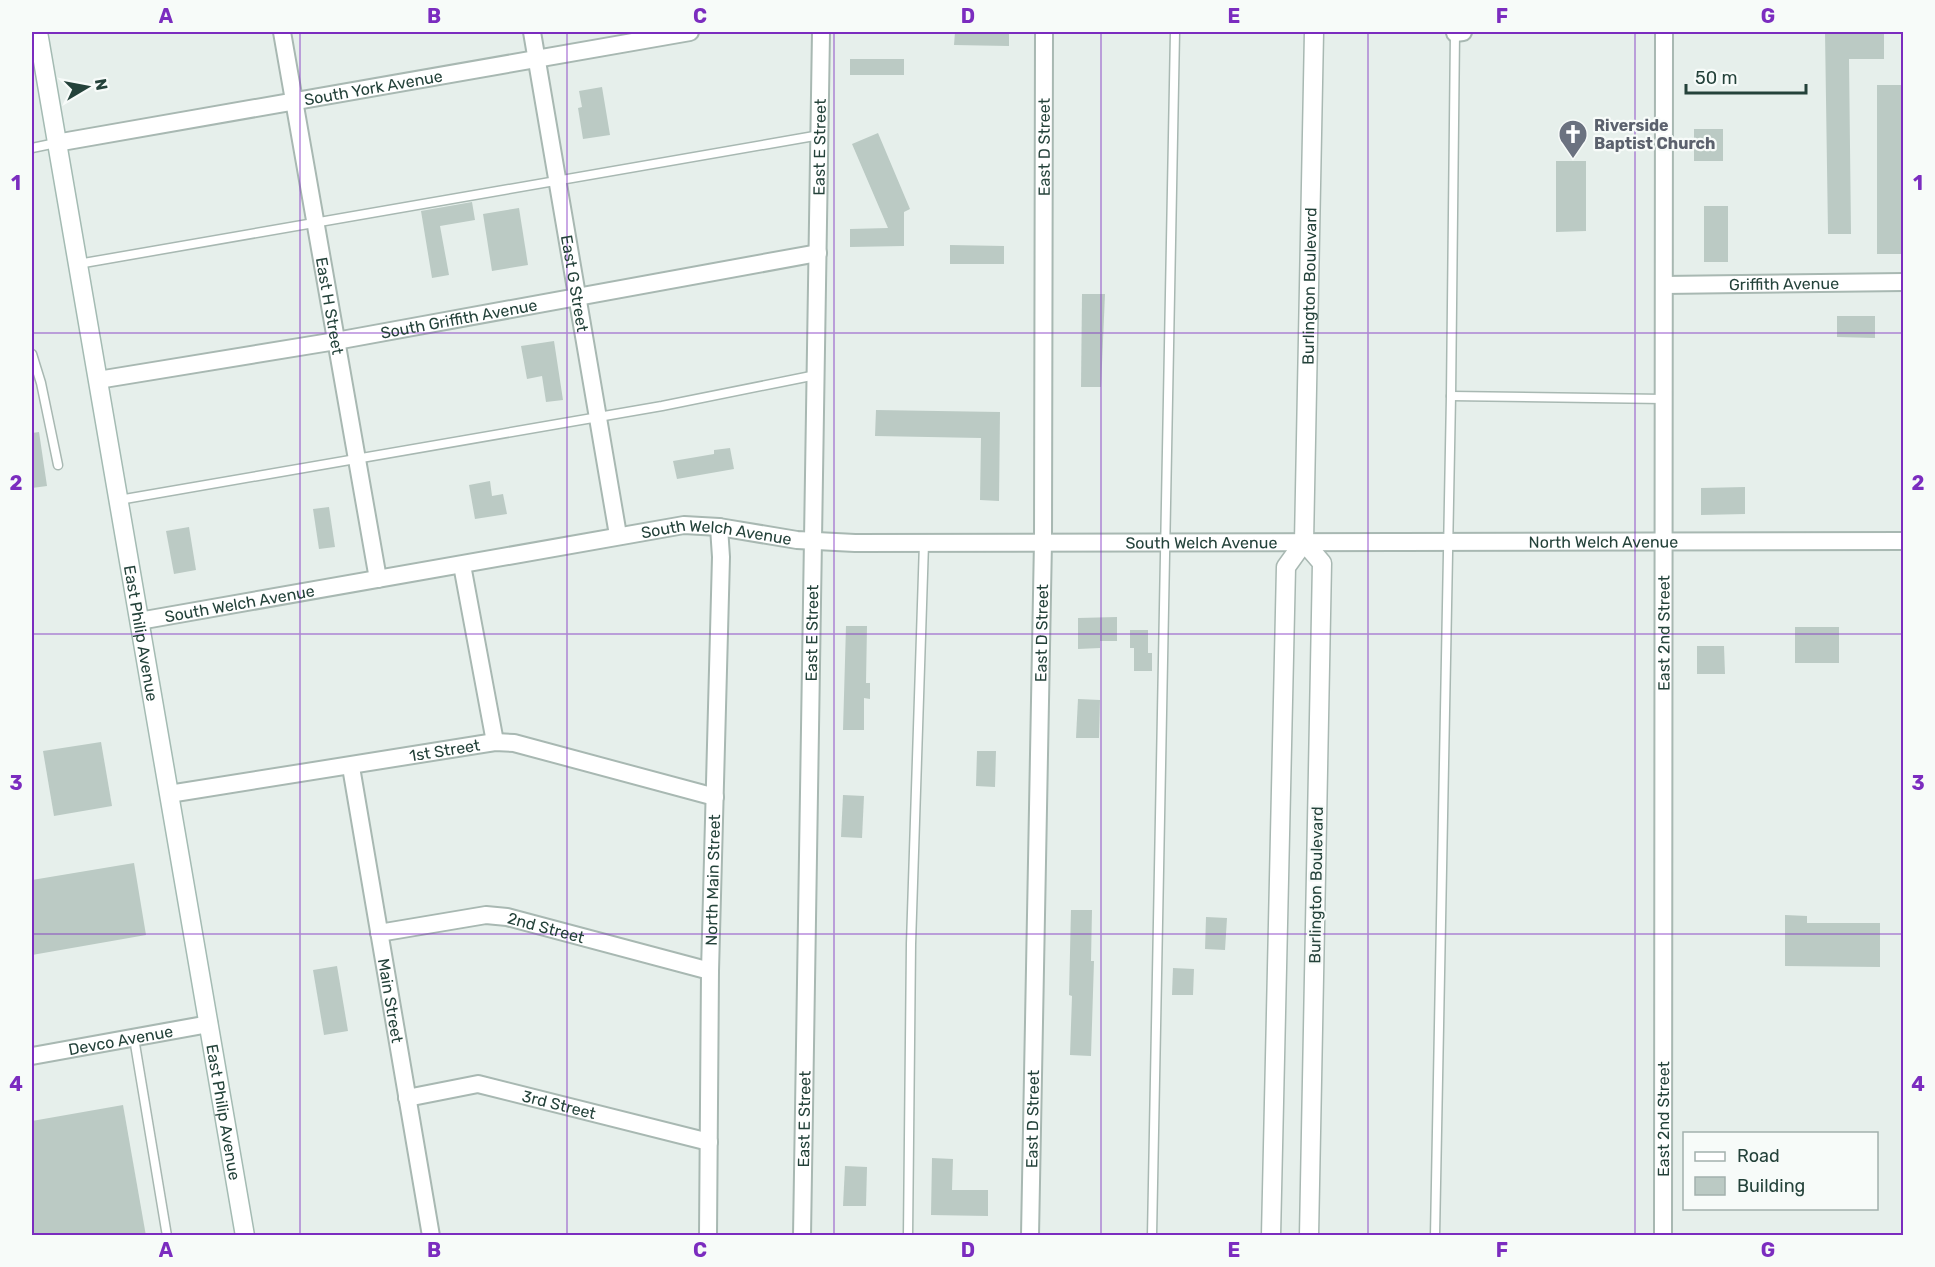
<svg xmlns="http://www.w3.org/2000/svg" width="1935" height="1267" font-family="Rubik,sans-serif">
<rect width="100%" height="100%" fill="#e6efeb"/>
<!-- building -->
<g fill="#bbcac4">
<polygon points="955,32 1009,32 1009,46 954,45"/>
<polygon points="1825,32 1884,32 1884,59 1849,59 1851,234 1828,234"/>
<rect x="850" y="59" width="54" height="16"/>
<polygon points="1877,85 1901,85 1902,254 1877,254"/>
<polygon points="602,87 610,135 583,139 578,108 582,107 579,91"/>
<rect x="1694" y="129" width="29" height="32"/>
<polygon points="878,133 910,209 904,212 904,246 850,247 850,229 888,228 852,144"/>
<polygon points="1556,161 1586,161 1586,231 1556,232"/>
<polygon points="472,202 475,220 440,226 449,275 432,278 421,211"/>
<rect x="1704" y="206" width="24" height="56"/>
<polygon points="519,208 528,265 492,271 483,214"/>
<polygon points="950,245 1004,246 1004,264 950,264"/>
<polygon points="1082,294 1105,294 1101,387 1081,387"/>
<polygon points="1837,316 1875,316 1875,338 1837,337"/>
<polygon points="554,341 563,400 546,402 542,376 527,379 521,346"/>
<polygon points="876,410 1000,412 999,501 980,500 981,438 875,436"/>
<polygon points="39,432 47,486 32,488 32,433"/>
<polygon points="730,448 734,469 677,479 673,461 714,454 714,450"/>
<polygon points="490,481 492,496 503,494 507,514 475,519 469,485"/>
<polygon points="1745,487 1745,514 1701,515 1701,488"/>
<polygon points="329,507 335,547 319,549 313,509"/>
<polygon points="189,527 196,570 174,574 166,531"/>
<polygon points="1117,617 1117,641 1100,641 1100,648 1078,649 1078,618"/>
<polygon points="846,626 867,626 866,683 870,683 870,699 864,698 864,730 843,730"/>
<rect x="1795" y="627" width="44" height="36"/>
<polygon points="1130,630 1148,630 1148,653 1152,653 1152,671 1134,671 1134,648 1130,648"/>
<polygon points="1697,646 1724,646 1725,674 1697,674"/>
<polygon points="1078,699 1100,700 1099,738 1076,738"/>
<polygon points="101,742 112,806 54,816 43,751"/>
<polygon points="977,751 996,751 995,787 976,786"/>
<polygon points="843,795 864,796 862,838 841,837"/>
<polygon points="134,863 146,935 32,955 32,880"/>
<polygon points="1071,910 1092,910 1091,961 1094,961 1091,1056 1070,1055 1072,996 1069,995"/>
<polygon points="1785,915 1807,916 1807,923 1880,923 1880,967 1785,966"/>
<polygon points="1206,917 1227,918 1225,950 1205,949"/>
<polygon points="337,966 348,1031 324,1035 313,970"/>
<polygon points="1173,968 1194,969 1193,995 1172,995"/>
<polygon points="123,1105 146,1236 32,1236 32,1121"/>
<polygon points="932,1158 953,1159 952,1190 988,1190 988,1216 931,1215"/>
<polygon points="845,1166 867,1167 866,1206 843,1206"/>
</g>
<g fill="none" stroke-linecap="round" stroke-linejoin="round">
<!-- service casing -->
<g stroke="#a8b8b2" stroke-width="11">
<g id="service">
<polyline points="32,148 56,143"/>
<polyline points="78,264 820,135"/>
<polyline points="32,354 41,383 58,465"/>
<polyline points="1451,396 1664,399"/>
<polyline points="119,500 662,406 816,375"/>
<polyline points="134,1038 167,1236"/>
<polyline points="908,1236 911,944 924,543"/>
<polyline points="1152,1236 1175,32"/>
<polyline points="1435,1236 1451,396 1455,32"/>
</g>
</g>
<!-- minor casing -->
<g stroke="#a8b8b2" stroke-width="20">
<g id="minor">
<path id="s1" d="M 282,32 L 378,579"/>
<path id="s2" d="M 532,32 L 618,535"/>
<polyline points="1455,33 1463,32"/>
<path id="s3" d="M 56,143 L 690,32"/>
<path id="s4" d="M 1664,285 L 1904,282"/>
<path id="s5" d="M 98,380 L 336,341 L 818,253"/>
<polyline points="462,565 495,742"/>
<path id="s6" d="M 139,621 L 684,525 L 719,527 L 797,540 L 855,543 L 1904,541"/>
<path id="s7" d="M 351,767 L 431,1236"/>
<path id="s8" d="M 169,794 L 495,742 L 514,743 L 715,797"/>
<path id="s9" d="M 379,933 L 486,915 L 507,917 L 710,971"/>
<path id="s10" d="M 32,1056 L 209,1024"/>
<path id="s11" d="M 407,1098 L 478,1084 L 709,1142"/>
<path id="s12" d="M 708,1236 L 710,971 L 721,557 L 719,527"/>
<path id="s13" d="M 802,1236 L 821,32"/>
<path id="s14" d="M 1030,1236 L 1043,541 L 1044,32"/>
<path id="s15" d="M 1663,1236 L 1664,32"/>
</g>
</g>
<!-- tertiary casing -->
<g stroke="#a8b8b2" stroke-width="21">
<g id="tertiary">
<polyline points="1304,542 1322,563 1309,1236"/>
<path id="s16" d="M 1271,1236 L 1286,567 L 1304,542 L 1314,32"/>
</g>
</g>
<!-- secondary casing -->
<g stroke="#a4bbb3" stroke-width="21">
<g id="secondary">
<path id="s17" d="M 38,32 L 245,1236"/>
</g>
</g>
<!-- service -->
<use href="#service" stroke="#fff" stroke-width="8"/>
<!-- minor -->
<use href="#minor" stroke="#fff" stroke-width="16"/>
<!-- tertiary -->
<use href="#tertiary" stroke="#fff" stroke-width="18"/>
<!-- secondary -->
<use href="#secondary" stroke="#fff" stroke-width="18"/>
</g>
<!-- grid -->
<path fill="none" stroke="#7b2cbf" stroke-width="1.5" stroke-opacity="0.55" d="M 300,32 L 300,1236M 567,32 L 567,1236M 834,32 L 834,1236M 1101,32 L 1101,1236M 1368,32 L 1368,1236M 1635,32 L 1635,1236M 32,333 L 1904,333M 32,634 L 1904,634M 32,934 L 1904,934"/>
<!-- icons -->
<defs>
<g id="church-pin" transform="scale(1.5)"><path d="M0 17L-7.5 6A9.5 9.5 0 1 1 7.5 6Z" fill="#6b7280" stroke="#f7fbf9"/><path d="M-1.2-6h2.4v3.5h3.3v2.4h-3.3V6h-2.4V-.1h-3.3v-2.4h3.3Z" fill="#fff"/></g>
</defs>
<g fill-rule="evenodd">
<use href="#church-pin" x="1573" y="134"/>
</g>
<g text-anchor="middle" dominant-baseline="central" stroke-width="4.5" stroke-linejoin="round" paint-order="stroke">
<!-- street labels -->
<g font-size="16" fill="#24423a" stroke="#f7fbf9">
<text stroke="none"><textPath href="#s3" startOffset="322">South York Avenue</textPath></text>
<text stroke="none"><textPath href="#s13" startOffset="1089">East E Street</textPath></text>
<text stroke="none"><textPath href="#s14" startOffset="1089">East D Street</textPath></text>
<text stroke="none"><textPath href="#s2" startOffset="255">East G Street</textPath></text>
<text stroke="none"><textPath href="#s4" startOffset="120">Griffith Avenue</textPath></text>
<text stroke="none"><textPath href="#s16" startOffset="956">Burlington Boulevard</textPath></text>
<text stroke="none"><textPath href="#s1" startOffset="278">East H Street</textPath></text>
<text stroke="none"><textPath href="#s5" startOffset="366">South Griffith Avenue</textPath></text>
<text stroke="none"><textPath href="#s6" startOffset="586">South Welch Avenue</textPath></text>
<text stroke="none"><textPath href="#s6" startOffset="1072">South Welch Avenue</textPath></text>
<text stroke="none"><textPath href="#s6" startOffset="1474">North Welch Avenue</textPath></text>
<text stroke="none"><textPath href="#s6" startOffset="102">South Welch Avenue</textPath></text>
<text stroke="none"><textPath href="#s17" startOffset="610">East Philip Avenue</textPath></text>
<text stroke="none"><textPath href="#s15" startOffset="603">East 2nd Street</textPath></text>
<text stroke="none"><textPath href="#s13" startOffset="603">East E Street</textPath></text>
<text stroke="none"><textPath href="#s14" startOffset="603">East D Street</textPath></text>
<text stroke="none"><textPath href="#s8" startOffset="279">1st Street</textPath></text>
<text stroke="none"><textPath href="#s12" startOffset="356">North Main Street</textPath></text>
<text transform="translate(1316 885) rotate(-89)">Burlington Boulevard</text>
<text stroke="none"><textPath href="#s9" startOffset="170">2nd Street</textPath></text>
<text stroke="none"><textPath href="#s7" startOffset="237">Main Street</textPath></text>
<text stroke="none"><textPath href="#s10" startOffset="90">Devco Avenue</textPath></text>
<text stroke="none"><textPath href="#s11" startOffset="156">3rd Street</textPath></text>
<text stroke="none"><textPath href="#s17" startOffset="1096">East Philip Avenue</textPath></text>
<text stroke="none"><textPath href="#s13" startOffset="117">East E Street</textPath></text>
<text stroke="none"><textPath href="#s14" startOffset="117">East D Street</textPath></text>
<text stroke="none"><textPath href="#s15" startOffset="117">East 2nd Street</textPath></text>
</g>
<!-- worship labels -->
<g font-size="16" font-weight="bold" fill="#5b616d" stroke="#f7fbf9" text-anchor="start">
<text x="1594" y="125">Riverside<tspan x="1594" dy="18">Baptist Church</tspan></text>
</g>
</g>
<!-- border -->
<rect width="1935" height="1267" fill="none" stroke="#f7fbf9" stroke-width="66"/>
<!-- legend -->
<rect x="1683" y="1132" width="195" height="78" fill="#f7fbf9" stroke="#a3b1ad" stroke-width="1.5"/>
<rect x="1695" y="1152" width="30" height="9" fill="#ffffff" stroke="#a3b1ad" stroke-width="1.5"/>
<text x="1737" y="1162" font-size="18" fill="#24423a">Road</text>
<rect x="1695" y="1177" width="30" height="18" fill="#bbcac4" stroke="#a3b1ad" stroke-width="1.5"/>
<text x="1737" y="1192" font-size="18" fill="#24423a">Building</text>
<!-- north arrow -->
<g transform="translate(87 87) rotate(80)" stroke="#f7fbf9" stroke-width="4.5" paint-order="stroke">
<path d="M0-4.5L10 22L0 15L-10 22Z" fill="#24423a"/>
<text y="-9" font-size="16" font-weight="bold" text-anchor="middle" fill="#24423a">N</text>
</g>
<!-- scale -->
<path d="M1686 84v9h120v-9" fill="none" stroke="#24423a" stroke-width="3"/>
<text x="1695" y="84" font-size="18" fill="#24423a" stroke="#f7fbf9" stroke-width="4.5" paint-order="stroke">50 m</text>
<rect x="33" y="33" width="1869" height="1201" fill="none" stroke="#7b2cbf" stroke-width="2"/>
<g font-size="20" text-anchor="middle" font-weight="bold" fill="#7b2cbf">
<text x="166" y="23">A</text>
<text x="434" y="23">B</text>
<text x="700" y="23">C</text>
<text x="968" y="23">D</text>
<text x="1234" y="23">E</text>
<text x="1502" y="23">F</text>
<text x="1768" y="23">G</text>
<text x="16" y="190">1</text>
<text x="1918" y="190">1</text>
<text x="16" y="490">2</text>
<text x="1918" y="490">2</text>
<text x="16" y="790">3</text>
<text x="1918" y="790">3</text>
<text x="16" y="1091">4</text>
<text x="1918" y="1091">4</text>
<text x="166" y="1257">A</text>
<text x="434" y="1257">B</text>
<text x="700" y="1257">C</text>
<text x="968" y="1257">D</text>
<text x="1234" y="1257">E</text>
<text x="1502" y="1257">F</text>
<text x="1768" y="1257">G</text>
</g>
</svg>
